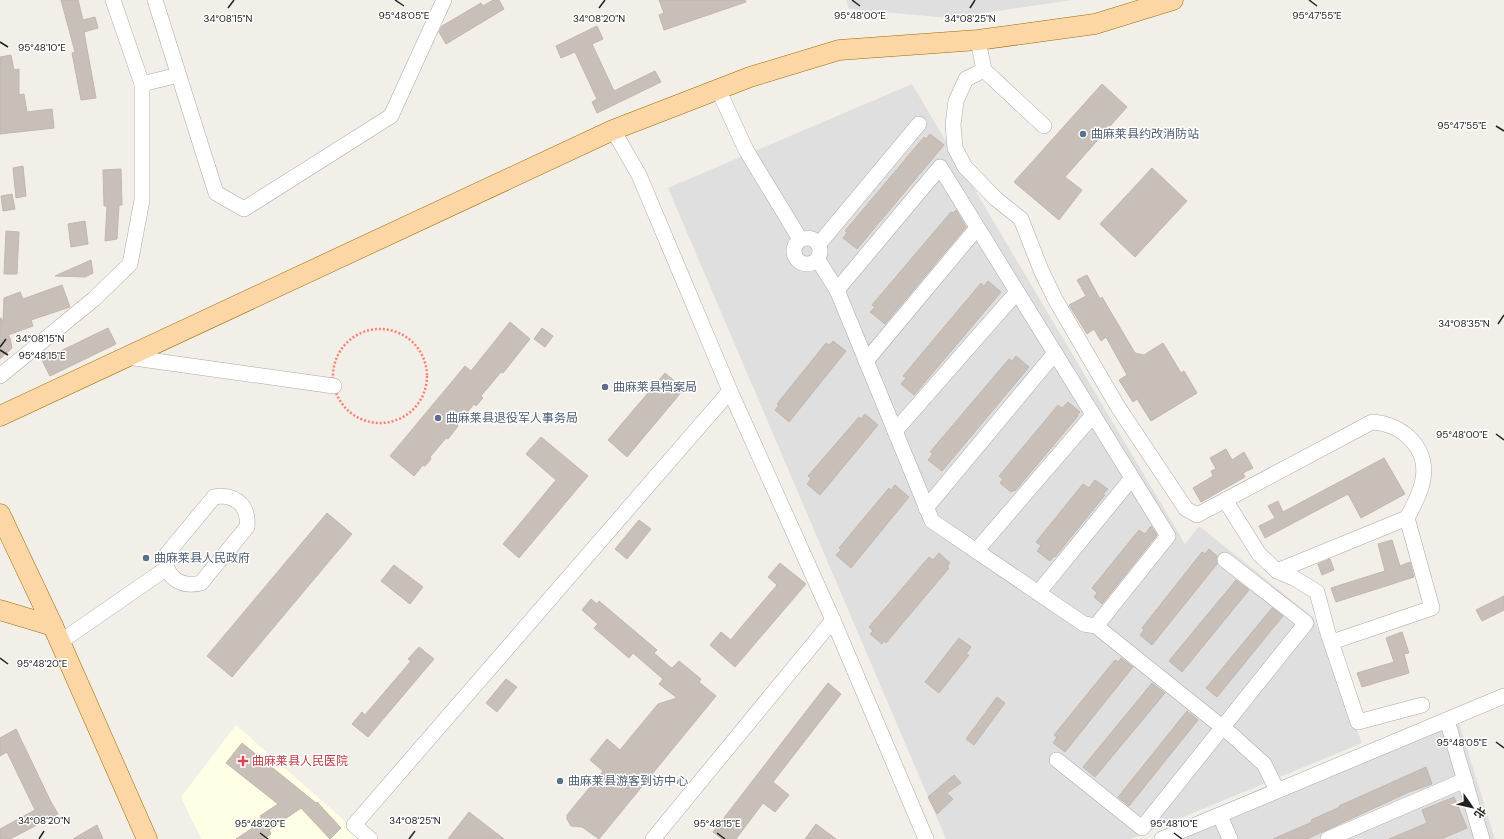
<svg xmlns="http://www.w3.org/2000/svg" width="1504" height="839" font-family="'DM Sans','Noto Sans SC',sans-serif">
<rect width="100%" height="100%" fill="#f2efe9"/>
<!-- residential -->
<g fill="#e0dfdf">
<polygon points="846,0 1072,0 949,18 849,9"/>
<polygon points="912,84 1185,544 1199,526 1313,617 1362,743 1130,839 946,839 668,188"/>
<polygon points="1459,723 1495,839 1181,839"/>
</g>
<!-- education -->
<polygon fill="#ffffe5" points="236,725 365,839 201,839 181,797"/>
<!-- building -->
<g fill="#c7bfb8" stroke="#c4b6ab">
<polygon points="61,0 78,0 83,20 95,17 98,28 84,32 96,98 81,100 72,53 75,52"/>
<polygon points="493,0 499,0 504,9 446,44 439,32 442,26 481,3 483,6"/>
<polygon points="659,0 745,0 746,2 664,30 659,15 664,13"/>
<polygon points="597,26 603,39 592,44 614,91 655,71 661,82 597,113 592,102 597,99 575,52 561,58 556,46"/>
<polygon points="11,55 14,70 19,69 19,95 24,94 27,112 52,109 54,128 0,134 0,57"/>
<polygon points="1102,84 1127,107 1065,177 1082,190 1059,220 1014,182"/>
<polygon points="930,134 944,145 857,249 843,238 847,233 845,231 924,137 926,139"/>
<polygon points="23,166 26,196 16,198 13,168"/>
<polygon points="1152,168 1187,201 1135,257 1100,224"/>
<polygon points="121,169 122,205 119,205 117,239 105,241 107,206 104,206 103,170"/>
<polygon points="12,194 15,209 3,211 1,196"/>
<polygon points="956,210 966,227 885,324 870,312 875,307 872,305 951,212 953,213"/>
<polygon points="85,221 88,244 71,247 68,224"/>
<polygon points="6,231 19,232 17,274 4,274"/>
<polygon points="91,260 93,273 85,277 55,276"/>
<polygon points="1087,275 1100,299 1102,297 1135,353 1144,355 1163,343 1181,373 1184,371 1197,393 1151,421 1137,399 1133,402 1119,380 1127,375 1106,337 1101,341 1094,329 1087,334 1069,305 1086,296 1077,280"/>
<polygon points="988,281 1001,292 914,395 901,384 906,378 903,376 981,283 984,286"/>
<polygon points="62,285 70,307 31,320 33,326 8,335 10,338 12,348 0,359 0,318 1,318 3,322 4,298 20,292 23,299"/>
<polygon points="510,322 530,339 503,373 501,372 481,396 483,398 476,406 474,404 457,425 458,426 448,439 446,438 430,457 431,459 425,466 423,465 414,476 390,456 465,366 471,371"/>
<polygon points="108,328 116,344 50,376 42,360"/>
<polygon points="542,328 553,336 545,347 534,339"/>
<polygon points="833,341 846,351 789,422 775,410 779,405 777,404 826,343 829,345"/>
<polygon points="1016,356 1029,367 942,471 928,460 933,454 930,452 1009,359 1012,361"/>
<polygon points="665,373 684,389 627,457 608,440"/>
<polygon points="1068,402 1080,412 1077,415 1078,416 1015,491 1014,490 1011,492 1000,483 1003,479 999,476 1058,405 1062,408"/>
<polygon points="865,414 878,425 820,495 807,484 811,479 808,476 859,417 861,419"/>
<polygon points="541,437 588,476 519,558 503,544 556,480 526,454"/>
<polygon points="1226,449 1232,460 1244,452 1253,468 1243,473 1245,477 1201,502 1193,488 1213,476 1211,471 1216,469 1210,458"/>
<polygon points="1384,458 1405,494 1361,518 1348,494 1265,538 1259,526 1275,518 1268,506 1278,501 1283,512"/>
<polygon points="1095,480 1108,489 1103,494 1105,495 1055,557 1054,556 1050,561 1037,551 1041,546 1036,542 1083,484 1089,488"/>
<polygon points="895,485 909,497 851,568 836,555 841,550 839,548 889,488 891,490"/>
<polygon points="327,513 352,534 232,677 207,656"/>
<polygon points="639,520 651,529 627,559 615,549"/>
<polygon points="1151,526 1157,535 1102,604 1094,597 1097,593 1092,588 1139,530 1145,534"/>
<polygon points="1392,540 1400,566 1410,562 1414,577 1336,602 1331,588 1385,571 1378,544"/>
<polygon points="1209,549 1217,556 1217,564 1152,645 1140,635 1144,630 1142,628 1202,552 1205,554"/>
<polygon points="939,553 950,563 947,567 949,568 886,643 884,641 882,644 870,634 873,631 869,627 929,557 933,560"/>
<polygon points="1330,559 1334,570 1322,575 1318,564"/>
<polygon points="780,563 806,584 735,667 710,645 721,632 731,640 737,632 777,585 768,577"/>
<polygon points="394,565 423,587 410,604 381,581"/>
<polygon points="1236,580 1249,590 1182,672 1169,661"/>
<polygon points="1504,596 1504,610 1482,621 1476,610"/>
<polygon points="591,599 597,604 599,601 657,650 654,653 669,666 672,668 679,661 701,679 699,682 716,696 599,839 582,827 571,826 567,819 567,815 603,771 590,760 607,739 620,750 658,704 677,698 659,684 663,679 633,653 629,658 594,628 598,624 582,610"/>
<polygon points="1272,608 1283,616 1217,697 1206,688"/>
<polygon points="1402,632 1409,653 1404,654 1409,673 1362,687 1357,673 1394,662 1386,638"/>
<polygon points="959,638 971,647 966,654 969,655 939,693 925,682"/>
<polygon points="419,647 434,659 368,737 352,724 362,712 365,715 411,661 408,659"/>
<polygon points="1121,658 1133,667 1065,752 1053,743 1057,737 1054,735 1115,660 1118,662"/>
<polygon points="506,679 517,687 497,712 486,703"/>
<polygon points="828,683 841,694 773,782 789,795 775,812 763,803 736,839 722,839 713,832"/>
<polygon points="1152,683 1165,693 1095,777 1083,767"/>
<polygon points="997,697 1005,703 974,745 966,739"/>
<polygon points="1187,711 1198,720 1129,806 1118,797"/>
<polygon points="16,729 51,802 58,814 10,839 0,839 0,829 35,810 7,752 0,756 0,738"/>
<polygon points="242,743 316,803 317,802 341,828 330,839 301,808 269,830 271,834 264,839 236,839 263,821 260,816 278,804 226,763"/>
<polygon points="1426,767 1432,784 1409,792 1307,839 1273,839 1312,822 1311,820 1340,807 1339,806"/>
<polygon points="954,775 961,783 947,793 953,799 937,814 928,797"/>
<polygon points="1454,797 1467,828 1441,839 1389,839 1427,823 1422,810"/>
<polygon points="469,812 504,839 448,839"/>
<polygon points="816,824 836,839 805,839"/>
<polygon points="97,825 103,839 73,839"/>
</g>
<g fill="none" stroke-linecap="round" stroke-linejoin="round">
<!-- minor casing -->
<g stroke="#a9a9a9" stroke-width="16">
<g id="minor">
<polyline points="155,0 216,193 244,209 391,116 444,0"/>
<polyline points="978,40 984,70 1044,126"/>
<path d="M 984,70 L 966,79 L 956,101 L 953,125 L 955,148 L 965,167 L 996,199 L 1021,219 L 1041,270 L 1055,299 L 1118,407 L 1186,509 L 1197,515 L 1372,422 C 1404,424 1431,450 1422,484 C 1419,496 1413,507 1407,518 L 1432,608 L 1332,642"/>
<polyline points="142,84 178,75"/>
<polyline points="718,89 746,150 800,239"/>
<polyline points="613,130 639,175 730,391 833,620 926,839"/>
<circle cx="807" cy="251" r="13"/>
<polyline points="819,244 919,124"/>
<polyline points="818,260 837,290 932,521 1084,624 1096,626 1232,735 1264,764 1277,790"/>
<polyline points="837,290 940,167 1168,536 1096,626"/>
<polyline points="127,357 334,386"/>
<polyline points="866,361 977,228"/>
<polyline points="0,376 94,299 130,264 142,200 142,84 113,0"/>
<polyline points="895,431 1017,292"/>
<path d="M 221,496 C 239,497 249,508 247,527 L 201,583 C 180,588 164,577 166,555 L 214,497 Z"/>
<polyline points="1225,500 1259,554 1277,571 1407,518"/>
<polyline points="926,508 1055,353"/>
<polyline points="976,551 1093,415"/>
<polyline points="1277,571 1294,578 1317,592 1327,630 1358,722 1422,705"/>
<polyline points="1038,593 1132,478"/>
<polyline points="60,642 167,568"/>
<polyline points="1447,720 1482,839"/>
<polyline points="1057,760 1142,828 1306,623 1225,560"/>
<polyline points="1220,816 1230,839"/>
<polyline points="370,839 354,825 730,391"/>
<polyline points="653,839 833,620"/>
<polyline points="1162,839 1504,696"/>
<polyline points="1328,839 1465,780"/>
</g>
</g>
<!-- major casing -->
<g stroke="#a06b00" stroke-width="21">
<g id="major">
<polyline points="0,416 613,130 750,77 839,50 978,40 1095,24 1173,0"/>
<polyline points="0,514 53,626 147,839"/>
<polyline points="0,610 53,626"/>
</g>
</g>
<!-- path -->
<circle stroke="#fa8072" stroke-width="2.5" stroke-dasharray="2 2" stroke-linecap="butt" cx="380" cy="376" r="47"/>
<!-- minor -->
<use href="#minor" stroke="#fff" stroke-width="15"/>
<!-- major -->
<use href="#major" stroke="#fcd6a4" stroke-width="20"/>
</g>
<!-- ticks -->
<path fill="none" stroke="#222" stroke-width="1.5" d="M 395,0 L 404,6M 852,0 L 860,6M 1309,0 L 1317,6M 228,8 L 234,0M 599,8 L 605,0M 970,8 L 975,0M 0,42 L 8,47M 1496,126 L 1504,131M 1498,324 L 1504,315M 0,347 L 6,339M 0,350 L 8,355M 1496,434 L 1504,440M 0,658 L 8,664M 1496,742 L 1504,748M 260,833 L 268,839M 717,833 L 725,839M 1174,833 L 1182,839M 39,839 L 44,831M 409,839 L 415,831"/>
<!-- markers -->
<g fill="#5c6f8a" stroke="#fff" stroke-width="1.5">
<circle cx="1083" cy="134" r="4"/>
<circle cx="605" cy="387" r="4"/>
<circle cx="438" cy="418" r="4"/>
<circle cx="146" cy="558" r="4"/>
<circle cx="560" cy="781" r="4"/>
</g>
<path fill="#e0444e" stroke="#fff" stroke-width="1.5" d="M241 755h4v4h4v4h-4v4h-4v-4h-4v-4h4z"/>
<g text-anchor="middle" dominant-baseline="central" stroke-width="3" stroke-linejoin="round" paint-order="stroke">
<!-- service labels -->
<g font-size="12" fill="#4e5e75" stroke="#fff" text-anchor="start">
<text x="1091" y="134">曲麻莱县约改消防站</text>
<text x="613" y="387">曲麻莱县档案局</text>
<text x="446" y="418">曲麻莱县退役军人事务局</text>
<text x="154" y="558">曲麻莱县人民政府</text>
<text x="568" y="781">曲麻莱县游客到访中心</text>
</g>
<!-- health labels -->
<g font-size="12" fill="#be3a42" stroke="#fff" text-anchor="start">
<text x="252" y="761">曲麻莱县人民医院</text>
</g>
</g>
<g font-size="10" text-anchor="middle" fill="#222" stroke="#fff" stroke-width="3" stroke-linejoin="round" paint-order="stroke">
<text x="404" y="19">95°48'05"E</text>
<text x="860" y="19">95°48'00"E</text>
<text x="1317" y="19">95°47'55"E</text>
<text x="228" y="22">34°08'15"N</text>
<text x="599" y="22">34°08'20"N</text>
<text x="970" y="22">34°08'25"N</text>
<text x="42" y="51">95°48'10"E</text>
<text x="1462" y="129">95°47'55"E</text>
<text x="1464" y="327">34°08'35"N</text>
<text x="40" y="342">34°08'15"N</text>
<text x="42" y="359">95°48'15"E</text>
<text x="1462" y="438">95°48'00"E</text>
<text x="42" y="667">95°48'20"E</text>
<text x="1462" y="746">95°48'05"E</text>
<text x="44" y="824">34°08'20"N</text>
<text x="415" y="824">34°08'25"N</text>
<text x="260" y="827">95°48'20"E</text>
<text x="717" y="827">95°48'15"E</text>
<text x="1174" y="827">95°48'10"E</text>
</g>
<!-- north arrow -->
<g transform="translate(1472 807) rotate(124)" stroke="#ffffff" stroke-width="3" paint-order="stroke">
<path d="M0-3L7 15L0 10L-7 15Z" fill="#222222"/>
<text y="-6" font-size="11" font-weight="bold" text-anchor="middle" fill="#222222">北</text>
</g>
</svg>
